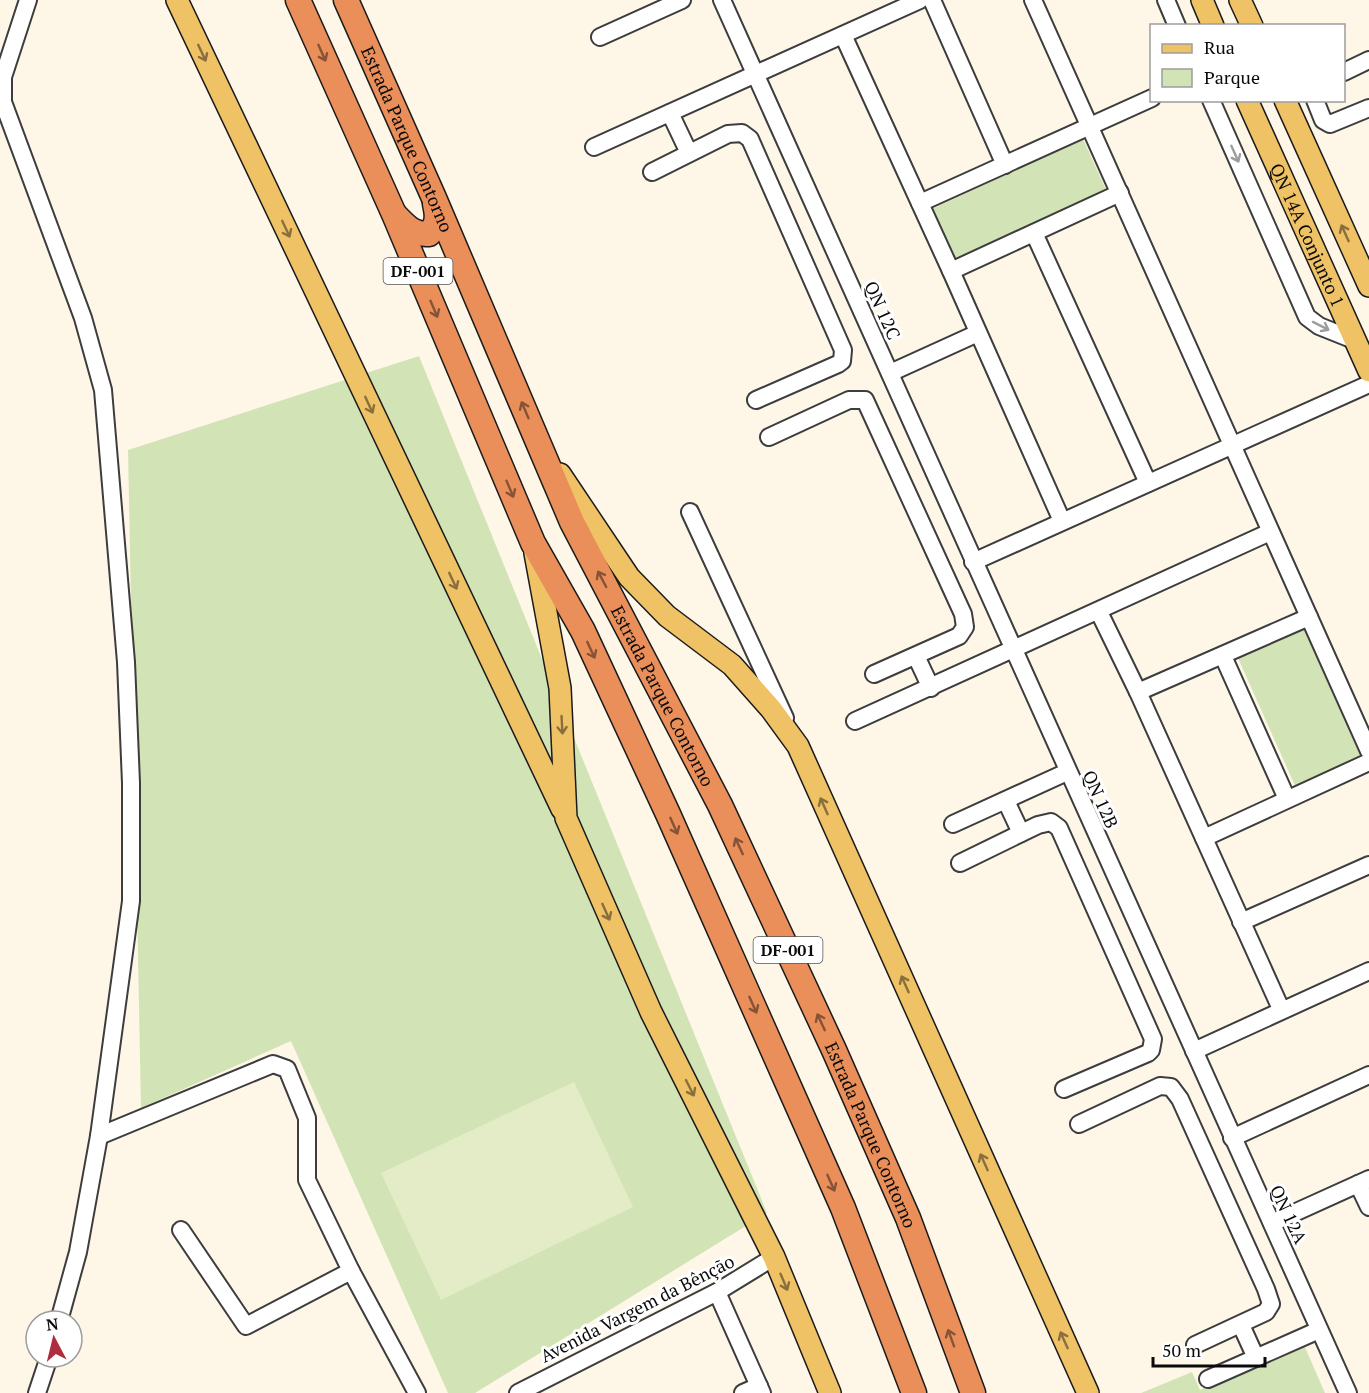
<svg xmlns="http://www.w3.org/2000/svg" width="1369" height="1393" font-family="'PT Serif',serif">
<rect width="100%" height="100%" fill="#fef7e8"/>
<!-- green -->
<g fill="#d2e4b5">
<polygon points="1083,139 1108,194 958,264 932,209"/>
<polygon points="419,356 767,1213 475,1393 448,1393 291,1041 141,1108 128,450"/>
<polygon points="1304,629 1362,759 1296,788 1238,658"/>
<polygon points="1304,1345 1325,1393 1141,1393 1192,1372 1200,1390"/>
</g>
<!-- pitch -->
<polygon fill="#e3ecc6" points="574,1082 633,1207 441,1300 381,1173"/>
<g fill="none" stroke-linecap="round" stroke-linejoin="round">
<!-- minor casing -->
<g stroke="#3d3d3d" stroke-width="20">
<g id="minor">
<polyline points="28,0 3,77 3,102 83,318 103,390 126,662 131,783 131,901 99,1136 78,1252 59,1321"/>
<polyline points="722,0 1348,1393"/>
<polyline points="932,0 1005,165"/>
<polyline points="1033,0 1369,751"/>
<polyline points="1166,0 1177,26"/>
<polyline points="843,35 951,271 1062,521"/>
<polyline points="600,37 682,0"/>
<polyline points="1344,72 1369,60"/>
<polyline points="1211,100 1307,317 1319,326 1354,340"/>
<polyline points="1315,100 1323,120 1330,124 1369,108"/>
<polyline points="670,113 689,153"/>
<polyline points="594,147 920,0"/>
<polyline points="652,172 728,134 742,133 750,139 843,350 842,361 838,364 756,400"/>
<polyline points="920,203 1152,98"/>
<polyline points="1034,233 1148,483"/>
<polyline points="951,271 1120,193"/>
<polyline points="890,373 978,333"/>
<polyline points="769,437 849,400 865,400 963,614 965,627 959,636 874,674"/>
<polyline points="690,512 785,718"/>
<polyline points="973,562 1369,384"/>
<polyline points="1099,612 1138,692 1281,1009"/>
<polyline points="916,656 931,688"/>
<polyline points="1223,656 1287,799"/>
<polyline points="1138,692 1309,617"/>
<polyline points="855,721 1270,532"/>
<polyline points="1006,801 1021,833"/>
<polyline points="953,824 1067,772"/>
<polyline points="1204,838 1369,762"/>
<polyline points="960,863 1038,825 1051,822 1059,828 1153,1039 1151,1050 1148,1053 1064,1089"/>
<polyline points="1241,922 1369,865"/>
<polyline points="1194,1051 1369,971"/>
<polyline points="1079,1124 1160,1086 1171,1087 1180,1099 1266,1289 1271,1304 1266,1312 1195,1345"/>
<polyline points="99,1136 273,1064 287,1069 307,1118 307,1180 351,1271 417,1393"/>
<polyline points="1232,1138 1369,1075"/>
<polyline points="1358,1184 1369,1207"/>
<polyline points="1272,1223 1369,1179"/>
<polyline points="181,1230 246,1326 351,1271"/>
<polyline points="717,1292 762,1393"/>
<polyline points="1241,1325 1256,1358"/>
<polyline points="1208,1379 1319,1330"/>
<polyline points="37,1393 49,1357"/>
<polyline points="518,1393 717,1292 774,1257"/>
<polyline points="743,1393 759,1386"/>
</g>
</g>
<!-- major casing -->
<g stroke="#1b1b1b" stroke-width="24">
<g id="major">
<polyline points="177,0 562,809"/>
<polyline points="1202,0 1213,26"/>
<polyline points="1240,0 1252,26"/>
<path id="s1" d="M 1247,100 L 1369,371"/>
<polyline points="1285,100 1369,286"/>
<polyline points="560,474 629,577 667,616 732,665 771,709 798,746 1088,1393"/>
<polyline points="535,553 560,688 566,818 651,1012 774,1257 830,1393"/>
</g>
</g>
<!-- highway casing -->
<g stroke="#1b1b1b" stroke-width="27">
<g id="highway">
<polyline points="298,0 394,214 533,543 583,631 668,814 843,1208 914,1393"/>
<path id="s2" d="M 346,0 L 434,198 L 572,522 L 720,805 L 834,1050 L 908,1218 L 973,1393"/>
<path d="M 396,216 C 406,226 413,235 429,234 C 438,224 438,217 435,204"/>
</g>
</g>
<!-- minor -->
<use href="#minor" stroke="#fff" stroke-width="16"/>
<!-- major -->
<use href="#major" stroke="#efc266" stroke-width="21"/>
<!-- highway -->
<use href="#highway" stroke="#ea8f59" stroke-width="24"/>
</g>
<!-- one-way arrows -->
<defs><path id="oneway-shaft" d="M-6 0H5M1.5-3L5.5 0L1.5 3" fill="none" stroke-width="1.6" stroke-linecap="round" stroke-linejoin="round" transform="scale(1.5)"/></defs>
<g stroke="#886f3d">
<use href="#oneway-shaft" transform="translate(202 53) rotate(65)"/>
<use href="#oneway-shaft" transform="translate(286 229) rotate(65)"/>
<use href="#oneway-shaft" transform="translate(1345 233) rotate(-114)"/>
<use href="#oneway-shaft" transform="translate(369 405) rotate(65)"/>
<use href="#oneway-shaft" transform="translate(453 581) rotate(65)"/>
<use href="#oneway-shaft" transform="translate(562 725) rotate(87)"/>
<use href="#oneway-shaft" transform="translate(824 806) rotate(-114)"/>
<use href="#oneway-shaft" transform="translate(606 912) rotate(66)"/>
<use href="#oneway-shaft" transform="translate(905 984) rotate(-114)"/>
<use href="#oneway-shaft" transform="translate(690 1088) rotate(63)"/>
<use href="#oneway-shaft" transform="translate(984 1162) rotate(-114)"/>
<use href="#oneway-shaft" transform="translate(784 1282) rotate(67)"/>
<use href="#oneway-shaft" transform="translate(1064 1340) rotate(-114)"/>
</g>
<g stroke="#855335">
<use href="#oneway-shaft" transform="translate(322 53) rotate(66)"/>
<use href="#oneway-shaft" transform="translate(434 309) rotate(67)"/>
<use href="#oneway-shaft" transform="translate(525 410) rotate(-113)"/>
<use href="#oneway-shaft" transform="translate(510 489) rotate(67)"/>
<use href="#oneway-shaft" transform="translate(602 579) rotate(-118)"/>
<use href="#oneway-shaft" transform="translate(591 650) rotate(65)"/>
<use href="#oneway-shaft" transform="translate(674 826) rotate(66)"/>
<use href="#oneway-shaft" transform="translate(739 846) rotate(-115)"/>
<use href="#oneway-shaft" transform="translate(753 1005) rotate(66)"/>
<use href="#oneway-shaft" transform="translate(821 1022) rotate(-115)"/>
<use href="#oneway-shaft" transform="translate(831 1183) rotate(66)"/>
<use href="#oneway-shaft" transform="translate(951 1338) rotate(-110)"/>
</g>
<g stroke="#9d9d9d">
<use href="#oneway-shaft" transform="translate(1235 154) rotate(66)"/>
<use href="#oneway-shaft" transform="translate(1321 326) rotate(27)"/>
</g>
<g text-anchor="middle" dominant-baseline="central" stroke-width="6" stroke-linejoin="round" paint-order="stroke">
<!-- shield labels -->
<g fill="#fff" stroke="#545454" stroke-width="1.5">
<rect x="383.5" y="258" width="69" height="26" rx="4.5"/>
<rect x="753.5" y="937" width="69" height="26" rx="4.5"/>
</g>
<g font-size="16" font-weight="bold" fill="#0a0a0a">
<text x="418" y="271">DF-001</text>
<text x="788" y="950">DF-001</text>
</g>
<!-- street labels -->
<g font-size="18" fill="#0a0a0a" stroke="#fff">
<text stroke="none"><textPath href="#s2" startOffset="152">Estrada Parque Contorno</textPath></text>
<text stroke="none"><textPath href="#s1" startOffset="148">QN 14A Conjunto 1</textPath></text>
<text transform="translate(883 310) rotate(66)">QN 12C</text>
<text stroke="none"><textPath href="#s2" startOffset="765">Estrada Parque Contorno</textPath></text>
<text transform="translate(1101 799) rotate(66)">QN 12B</text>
<text stroke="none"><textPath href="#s2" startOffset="1251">Estrada Parque Contorno</textPath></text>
<text transform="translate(1289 1214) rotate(65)">QN 12A</text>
<text transform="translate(637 1308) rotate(-27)">Avenida Vargem da Bênção</text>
</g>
</g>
<!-- legend -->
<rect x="1150" y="24" width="195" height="78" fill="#ffffff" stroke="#9d9d9d" stroke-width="1.5"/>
<rect x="1162" y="44" width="30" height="9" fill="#efc266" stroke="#9d9d9d" stroke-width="1.5"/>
<text x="1204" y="54" font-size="18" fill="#0a0a0a">Rua</text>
<rect x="1162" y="69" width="30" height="18" fill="#d2e4b5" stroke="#9d9d9d" stroke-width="1.5"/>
<text x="1204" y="84" font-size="18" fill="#0a0a0a">Parque</text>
<!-- north arrow -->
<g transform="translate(54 1339) rotate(353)"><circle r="28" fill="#ffffff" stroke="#9d9d9d" stroke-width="1.5"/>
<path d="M0-4.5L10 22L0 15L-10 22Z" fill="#af2d3e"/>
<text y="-9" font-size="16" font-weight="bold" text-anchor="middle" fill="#0a0a0a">N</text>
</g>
<!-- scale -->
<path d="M1153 1357v9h112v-9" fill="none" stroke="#0a0a0a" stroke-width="3"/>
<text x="1162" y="1357" font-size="18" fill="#0a0a0a" stroke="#ffffff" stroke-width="4.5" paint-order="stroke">50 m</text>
</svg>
